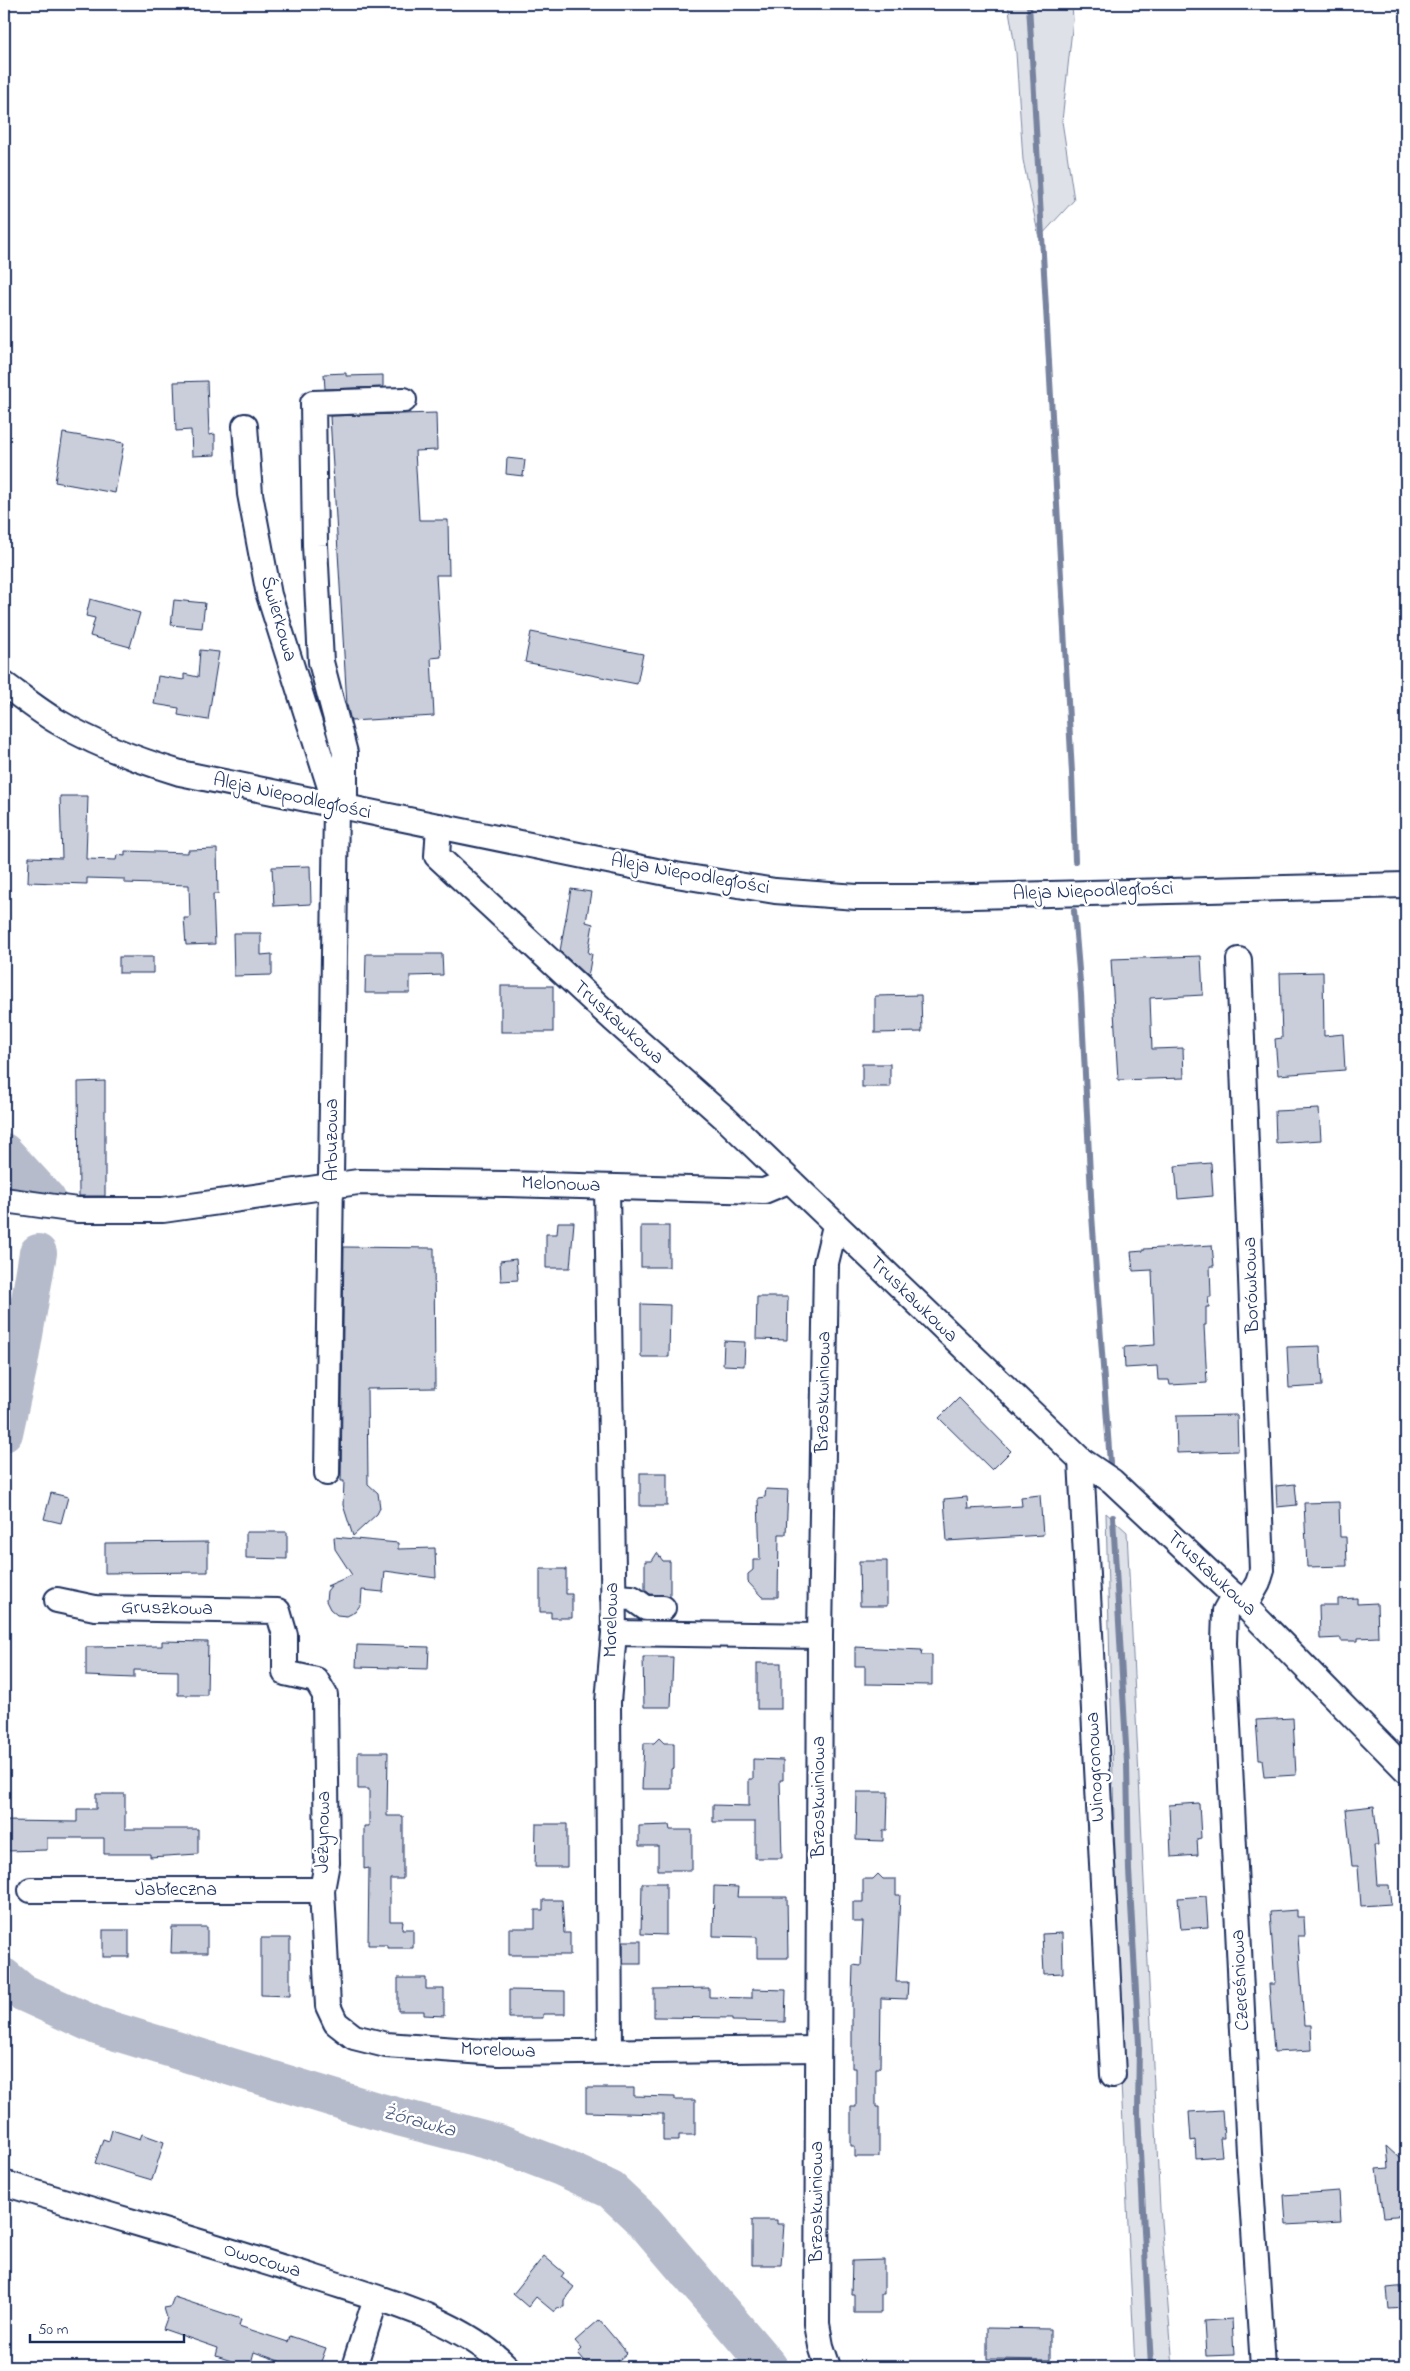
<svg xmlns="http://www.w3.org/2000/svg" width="1410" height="2371" font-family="'Indie Flower',sans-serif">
<rect width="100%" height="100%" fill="#fff"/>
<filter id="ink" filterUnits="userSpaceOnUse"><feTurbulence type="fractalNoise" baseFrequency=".02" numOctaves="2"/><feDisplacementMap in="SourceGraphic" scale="10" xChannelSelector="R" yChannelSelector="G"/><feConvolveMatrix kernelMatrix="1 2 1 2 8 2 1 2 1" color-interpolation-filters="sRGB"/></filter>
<g filter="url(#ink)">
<!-- green -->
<g fill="#dee1e7" stroke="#7c88a2">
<polygon points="1008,4 1072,4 1073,20 1062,121 1074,200 1039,238 1023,160 1016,53"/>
<polygon points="1106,1513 1127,1532 1160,2209 1173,2367 1135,2367 1121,2083"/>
</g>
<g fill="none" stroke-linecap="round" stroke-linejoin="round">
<!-- stream -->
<g stroke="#77839f" stroke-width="6">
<polyline points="1029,4 1072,773 1075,861"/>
<polyline points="1074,911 1081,994 1092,1215 1110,1463"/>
<polyline points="1113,1517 1127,1763 1129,1870 1139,2044 1138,2113 1151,2367"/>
</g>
<!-- river -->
<g stroke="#b5bbca" stroke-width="38">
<polyline points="4,1152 47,1199"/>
<polyline points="4,1433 19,1364 38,1253"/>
<polyline points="4,1977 22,1992 97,2026 376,2111 498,2143 561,2167 611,2190 645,2222 769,2367"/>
</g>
</g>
<!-- building -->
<g fill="#caceda" stroke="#1b2f5e">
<polygon points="346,373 346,376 383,375 383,387 325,389 324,374"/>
<polygon points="207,381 209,435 215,434 215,455 192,456 191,430 176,431 174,382"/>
<polygon points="436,413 437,450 415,451 419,520 448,520 449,575 436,575 441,657 431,658 434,716 351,721 347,705 330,416"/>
<polygon points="63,433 124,443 115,493 55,482"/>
<polygon points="507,458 525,460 523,476 506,474"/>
<polygon points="90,599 140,613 130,647 90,636 95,618 86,616"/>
<polygon points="174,600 205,603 202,628 171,625"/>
<polygon points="531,632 643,654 637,684 525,662"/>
<polygon points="200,650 219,652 208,720 178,715 179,708 154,704 158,676 184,680 184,674 198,677"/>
<polygon points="60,796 88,796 86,859 116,860 117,855 125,856 125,851 188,853 188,850 217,849 218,894 213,894 215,944 186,945 184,918 190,918 189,885 124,883 124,879 87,878 87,884 28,882 29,857 62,858"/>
<polygon points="310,866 311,904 274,906 272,867"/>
<polygon points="571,889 591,892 586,922 593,924 588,953 592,954 588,977 560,951"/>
<polygon points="233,933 261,933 261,955 272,954 272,975 234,976"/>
<polygon points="366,954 442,954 443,975 410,976 410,993 365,993"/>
<polygon points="1201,956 1203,995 1150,998 1152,1049 1183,1048 1184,1078 1118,1080 1111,959"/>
<rect x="119" y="957" width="34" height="16"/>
<polygon points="1323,972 1324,1036 1343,1034 1345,1070 1278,1075 1275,1039 1282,1038 1280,973"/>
<rect x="501" y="986" width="52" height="46"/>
<polygon points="921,995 922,1032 875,1033 875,996"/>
<rect x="862" y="1064" width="28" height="23"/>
<polygon points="105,1081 105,1196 79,1196 78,1082"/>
<polygon points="1319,1109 1321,1140 1276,1143 1275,1111"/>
<polygon points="1211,1163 1213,1196 1178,1199 1175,1166"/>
<polygon points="558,1222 574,1222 570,1268 546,1268 546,1234 557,1234"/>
<rect x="641" y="1226" width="28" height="41"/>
<polygon points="1212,1245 1214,1266 1210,1266 1211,1297 1208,1297 1209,1307 1206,1307 1206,1325 1204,1325 1207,1383 1170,1385 1169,1380 1158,1380 1157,1366 1125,1368 1124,1347 1155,1345 1152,1270 1133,1271 1131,1252 1144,1251 1144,1249"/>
<polygon points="344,1247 434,1248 435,1388 367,1389 368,1484 378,1493 380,1508 377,1514 353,1536 343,1505 344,1481 341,1481"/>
<polygon points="516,1259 518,1280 501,1281 500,1261"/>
<polygon points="757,1297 788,1297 787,1340 756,1339"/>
<polygon points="641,1304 670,1305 669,1357 641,1357"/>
<polygon points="724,1341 745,1342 744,1366 723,1365"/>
<polygon points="1320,1346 1322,1386 1289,1388 1287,1347"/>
<polygon points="959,1398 1011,1451 992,1470 939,1418"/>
<polygon points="1237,1415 1238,1451 1177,1453 1176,1416"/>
<rect x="640" y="1473" width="27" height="33"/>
<polygon points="1295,1484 1297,1505 1277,1507 1276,1486"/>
<polygon points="766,1489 788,1490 786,1534 779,1534 778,1597 762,1597 748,1582 748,1574 753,1570 753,1560 760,1560 758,1498 765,1497"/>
<polygon points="51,1493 68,1497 61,1523 44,1519"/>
<polygon points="1040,1495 1043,1535 947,1541 944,1499 967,1497 968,1509 1022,1506 1021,1497"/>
<polygon points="1339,1502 1340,1537 1346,1537 1347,1566 1307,1567 1304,1503"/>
<polygon points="246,1532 287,1532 287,1559 246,1558"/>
<polygon points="334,1537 398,1543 398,1549 435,1548 436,1578 385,1571 383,1592 362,1590 361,1604 355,1612 347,1616 337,1615 330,1609 326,1601 327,1591 331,1586 327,1586 352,1575 335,1549"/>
<polygon points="208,1542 208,1572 105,1573 105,1543"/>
<polygon points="657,1553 663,1561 670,1561 670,1596 650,1594 645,1590 645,1561 652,1561"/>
<polygon points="859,1561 887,1561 887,1606 860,1606"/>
<polygon points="540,1569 566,1569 566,1594 572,1594 572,1618 551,1618 551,1612 540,1612"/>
<polygon points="1357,1598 1357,1604 1377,1603 1378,1637 1358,1638 1358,1641 1341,1641 1341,1638 1320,1639 1319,1605 1338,1605 1338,1599"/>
<polygon points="162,1641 208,1642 207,1695 178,1695 178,1671 134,1670 134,1678 86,1676 86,1647 162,1646"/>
<polygon points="357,1645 429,1647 428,1669 356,1667"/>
<polygon points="855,1647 922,1650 921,1655 932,1655 932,1685 865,1684 865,1666 855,1666"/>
<polygon points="643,1657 673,1657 671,1707 644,1707"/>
<rect x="757" y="1663" width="24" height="46"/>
<polygon points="1293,1718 1296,1775 1264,1777 1262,1759 1259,1759 1256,1720"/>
<polygon points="659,1738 664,1743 674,1743 674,1768 671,1769 671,1789 642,1789 644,1743 654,1743"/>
<polygon points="358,1752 388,1752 387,1816 403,1816 403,1879 390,1879 390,1921 403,1921 402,1929 413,1929 413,1948 387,1948 387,1945 368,1945 369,1868 364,1869 364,1826 369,1826 369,1789 358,1789"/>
<polygon points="753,1759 783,1760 783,1780 780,1780 782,1858 755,1858 755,1822 713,1822 713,1805 749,1806 749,1779 753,1779"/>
<polygon points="857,1792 888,1792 887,1830 883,1830 883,1841 856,1840"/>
<polygon points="96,1794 125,1794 125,1829 198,1829 198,1854 150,1857 150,1854 104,1854 104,1838 47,1838 47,1850 4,1851 4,1821 77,1822 77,1809 96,1809"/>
<polygon points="1199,1803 1201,1838 1197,1839 1198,1855 1171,1857 1169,1805"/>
<polygon points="1374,1806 1378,1845 1374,1845 1377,1885 1389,1885 1391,1904 1361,1906 1358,1866 1352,1866 1346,1809"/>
<polygon points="536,1824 567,1824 567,1867 535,1867"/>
<polygon points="669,1825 670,1830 692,1830 692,1870 658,1870 658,1846 639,1846 639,1826"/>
<polygon points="878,1874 883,1879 896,1879 896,1895 900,1895 896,1982 908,1982 907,1999 881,1998 880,2068 876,2068 876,2107 879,2107 879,2157 855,2157 855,2146 851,2146 851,2107 856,2107 856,2068 852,2068 852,1997 853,1965 861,1966 863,1922 853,1922 853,1902 863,1902 863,1879 873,1879"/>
<polygon points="642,1883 666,1883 666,1935 641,1934"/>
<polygon points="714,1886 738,1887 737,1897 787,1897 788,1958 757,1958 757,1937 713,1936"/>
<polygon points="1206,1896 1208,1927 1181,1929 1178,1898"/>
<polygon points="543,1900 562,1900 564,1933 570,1933 570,1955 509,1955 509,1928 535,1928 535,1910 543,1910"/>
<polygon points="1297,1910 1297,1917 1304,1917 1305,1936 1298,1936 1304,2025 1311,2025 1312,2050 1274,2052 1269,1984 1275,1984 1270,1912"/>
<polygon points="172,1927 207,1927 207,1953 171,1953"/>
<rect x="103" y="1930" width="26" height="27"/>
<polygon points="1062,1933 1063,1973 1044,1974 1042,1934"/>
<polygon points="261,1938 290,1938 290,1996 261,1995"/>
<rect x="623" y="1941" width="18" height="23"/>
<polygon points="398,1978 426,1978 426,1989 444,1989 444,2016 424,2015 424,2011 398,2011"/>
<polygon points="709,1988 709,1997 752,1998 752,1989 786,1990 785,2022 732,2021 732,2018 654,2017 654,1989"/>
<polygon points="509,1990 565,1991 565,2014 543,2014 543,2018 509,2018"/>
<polygon points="586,2088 634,2088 634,2096 675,2097 675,2100 695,2100 695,2135 679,2135 679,2141 663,2141 663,2114 586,2112"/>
<polygon points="1222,2110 1224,2138 1220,2138 1222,2156 1196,2158 1195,2140 1191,2141 1189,2112"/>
<polygon points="112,2130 140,2139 142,2134 164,2142 152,2180 95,2163 103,2139 109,2141"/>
<polygon points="1387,2146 1400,2158 1406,2157 1406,2215 1384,2217 1377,2169 1389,2168"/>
<polygon points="1339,2191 1341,2222 1286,2225 1284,2195"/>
<polygon points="752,2220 777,2220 777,2224 784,2224 781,2265 752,2265"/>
<polygon points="544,2256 564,2273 561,2277 574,2287 564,2300 564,2307 557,2308 554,2312 536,2297 528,2307 513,2294"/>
<polygon points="884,2260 884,2294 881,2294 881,2313 854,2313 854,2294 851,2294 852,2261"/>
<polygon points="1406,2286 1406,2308 1389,2309 1387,2288"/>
<polygon points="174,2297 241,2319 239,2326 288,2342 290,2336 326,2348 319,2367 296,2367 254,2352 250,2367 216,2356 218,2348 163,2329 167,2318 164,2308 170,2307"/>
<polygon points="1232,2319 1234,2355 1206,2356 1204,2321"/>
<polygon points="599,2320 627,2353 611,2367 590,2367 578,2353 582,2349 575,2341"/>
<polygon points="987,2328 1050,2329 1050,2360 987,2359"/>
</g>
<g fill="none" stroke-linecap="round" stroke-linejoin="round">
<!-- minor casing -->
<g stroke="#1b2f5e" stroke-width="28">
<g id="minor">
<polyline points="245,426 250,494 269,595 336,806 327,1473"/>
<path d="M 4,684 C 22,697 39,711 58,722 C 96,745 137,760 180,773 L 676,875 L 775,891 L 857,897 L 931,897 L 1406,885"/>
<polyline points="345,808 345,753 321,662 315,545 313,403 404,400"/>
<polyline points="439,826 437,856 613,1019 726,1119 1081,1460 1112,1481 1245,1606 1406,1770"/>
<polyline points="1239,960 1262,1570 1258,1583 1245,1606"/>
<polyline points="607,1187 614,1633 608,1702 610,2052"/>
<polyline points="4,1200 77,1210 163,1210 358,1182 506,1184 764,1191 788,1181"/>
<polyline points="1081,1460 1113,2075"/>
<polyline points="1234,1595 1225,1611 1224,1643 1249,2153 1263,2367"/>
<polyline points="613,1597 632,1598 646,1608 663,1608"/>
<polyline points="57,1600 95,1608 278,1611 285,1635 285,1673 316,1680 325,1695 327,1863 322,1890 328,2006 336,2023 354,2037 386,2045 499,2053 818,2049"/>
<polyline points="614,1633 820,1636"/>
<polyline points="31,1890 322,1890"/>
<path d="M 4,2183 C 107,2215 210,2244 313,2277 C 377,2298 459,2318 507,2367"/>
<polyline points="354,2367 376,2298"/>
<polyline points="828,2367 821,2346 817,2324 820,1636 826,1263 835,1226"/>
</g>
</g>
<!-- minor -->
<use href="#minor" stroke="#fff" stroke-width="24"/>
</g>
</g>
<g text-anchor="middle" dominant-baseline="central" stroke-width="5" stroke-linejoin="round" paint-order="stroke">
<!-- street labels -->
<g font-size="20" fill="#1b2f5e" stroke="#fff">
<text transform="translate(278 619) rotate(74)">Świerkowa</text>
<text transform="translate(292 797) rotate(12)">Aleja Niepodległości</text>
<text transform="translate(690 875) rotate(10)">Aleja Niepodległości</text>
<text transform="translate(1093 892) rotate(-2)">Aleja Niepodległości</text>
<text transform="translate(618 1023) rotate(42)">Truskawkowa</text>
<text transform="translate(332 1140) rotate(-90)">Arbuzowa</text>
<text transform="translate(561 1185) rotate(2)">Melonowa</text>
<text transform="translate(1252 1285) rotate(-92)">Borówkowa</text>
<text transform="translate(913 1300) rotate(44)">Truskawkowa</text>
<text transform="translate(824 1392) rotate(-89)">Brzoskwiniowa</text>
<text transform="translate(1211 1574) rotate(43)">Truskawkowa</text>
<text transform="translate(167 1609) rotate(1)">Gruszkowa</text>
<text transform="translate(612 1620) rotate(-89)">Morelowa</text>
<text transform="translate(1096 1767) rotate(-93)">Winogronowa</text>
<text transform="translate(819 1797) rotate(-90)">Brzoskwiniowa</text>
<text transform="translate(324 1832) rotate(-89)">Jeżynowa</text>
<text x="176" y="1890">Jabłeczna</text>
<text transform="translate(1241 1980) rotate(-93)">Czereśniowa</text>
<text transform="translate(498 2051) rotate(2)">Morelowa</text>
<text transform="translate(817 2202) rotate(-90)">Brzoskwiniowa</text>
<text transform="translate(262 2261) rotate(17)">Owocowa</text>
</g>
<!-- water labels -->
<g font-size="21" font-style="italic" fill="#49597e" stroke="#fff">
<text transform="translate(419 2122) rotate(15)">Żórawka</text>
</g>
</g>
<!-- margin -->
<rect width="1410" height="2371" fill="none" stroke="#fff" stroke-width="20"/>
<rect x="10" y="10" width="1390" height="2351" fill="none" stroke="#1b2f5e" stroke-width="2" filter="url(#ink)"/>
<!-- scale -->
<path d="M30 2334v8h154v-8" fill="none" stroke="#1b2f5e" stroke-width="2.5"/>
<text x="38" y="2334" font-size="15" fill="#1b2f5e" stroke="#ffffff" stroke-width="4" paint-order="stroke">50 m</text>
</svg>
